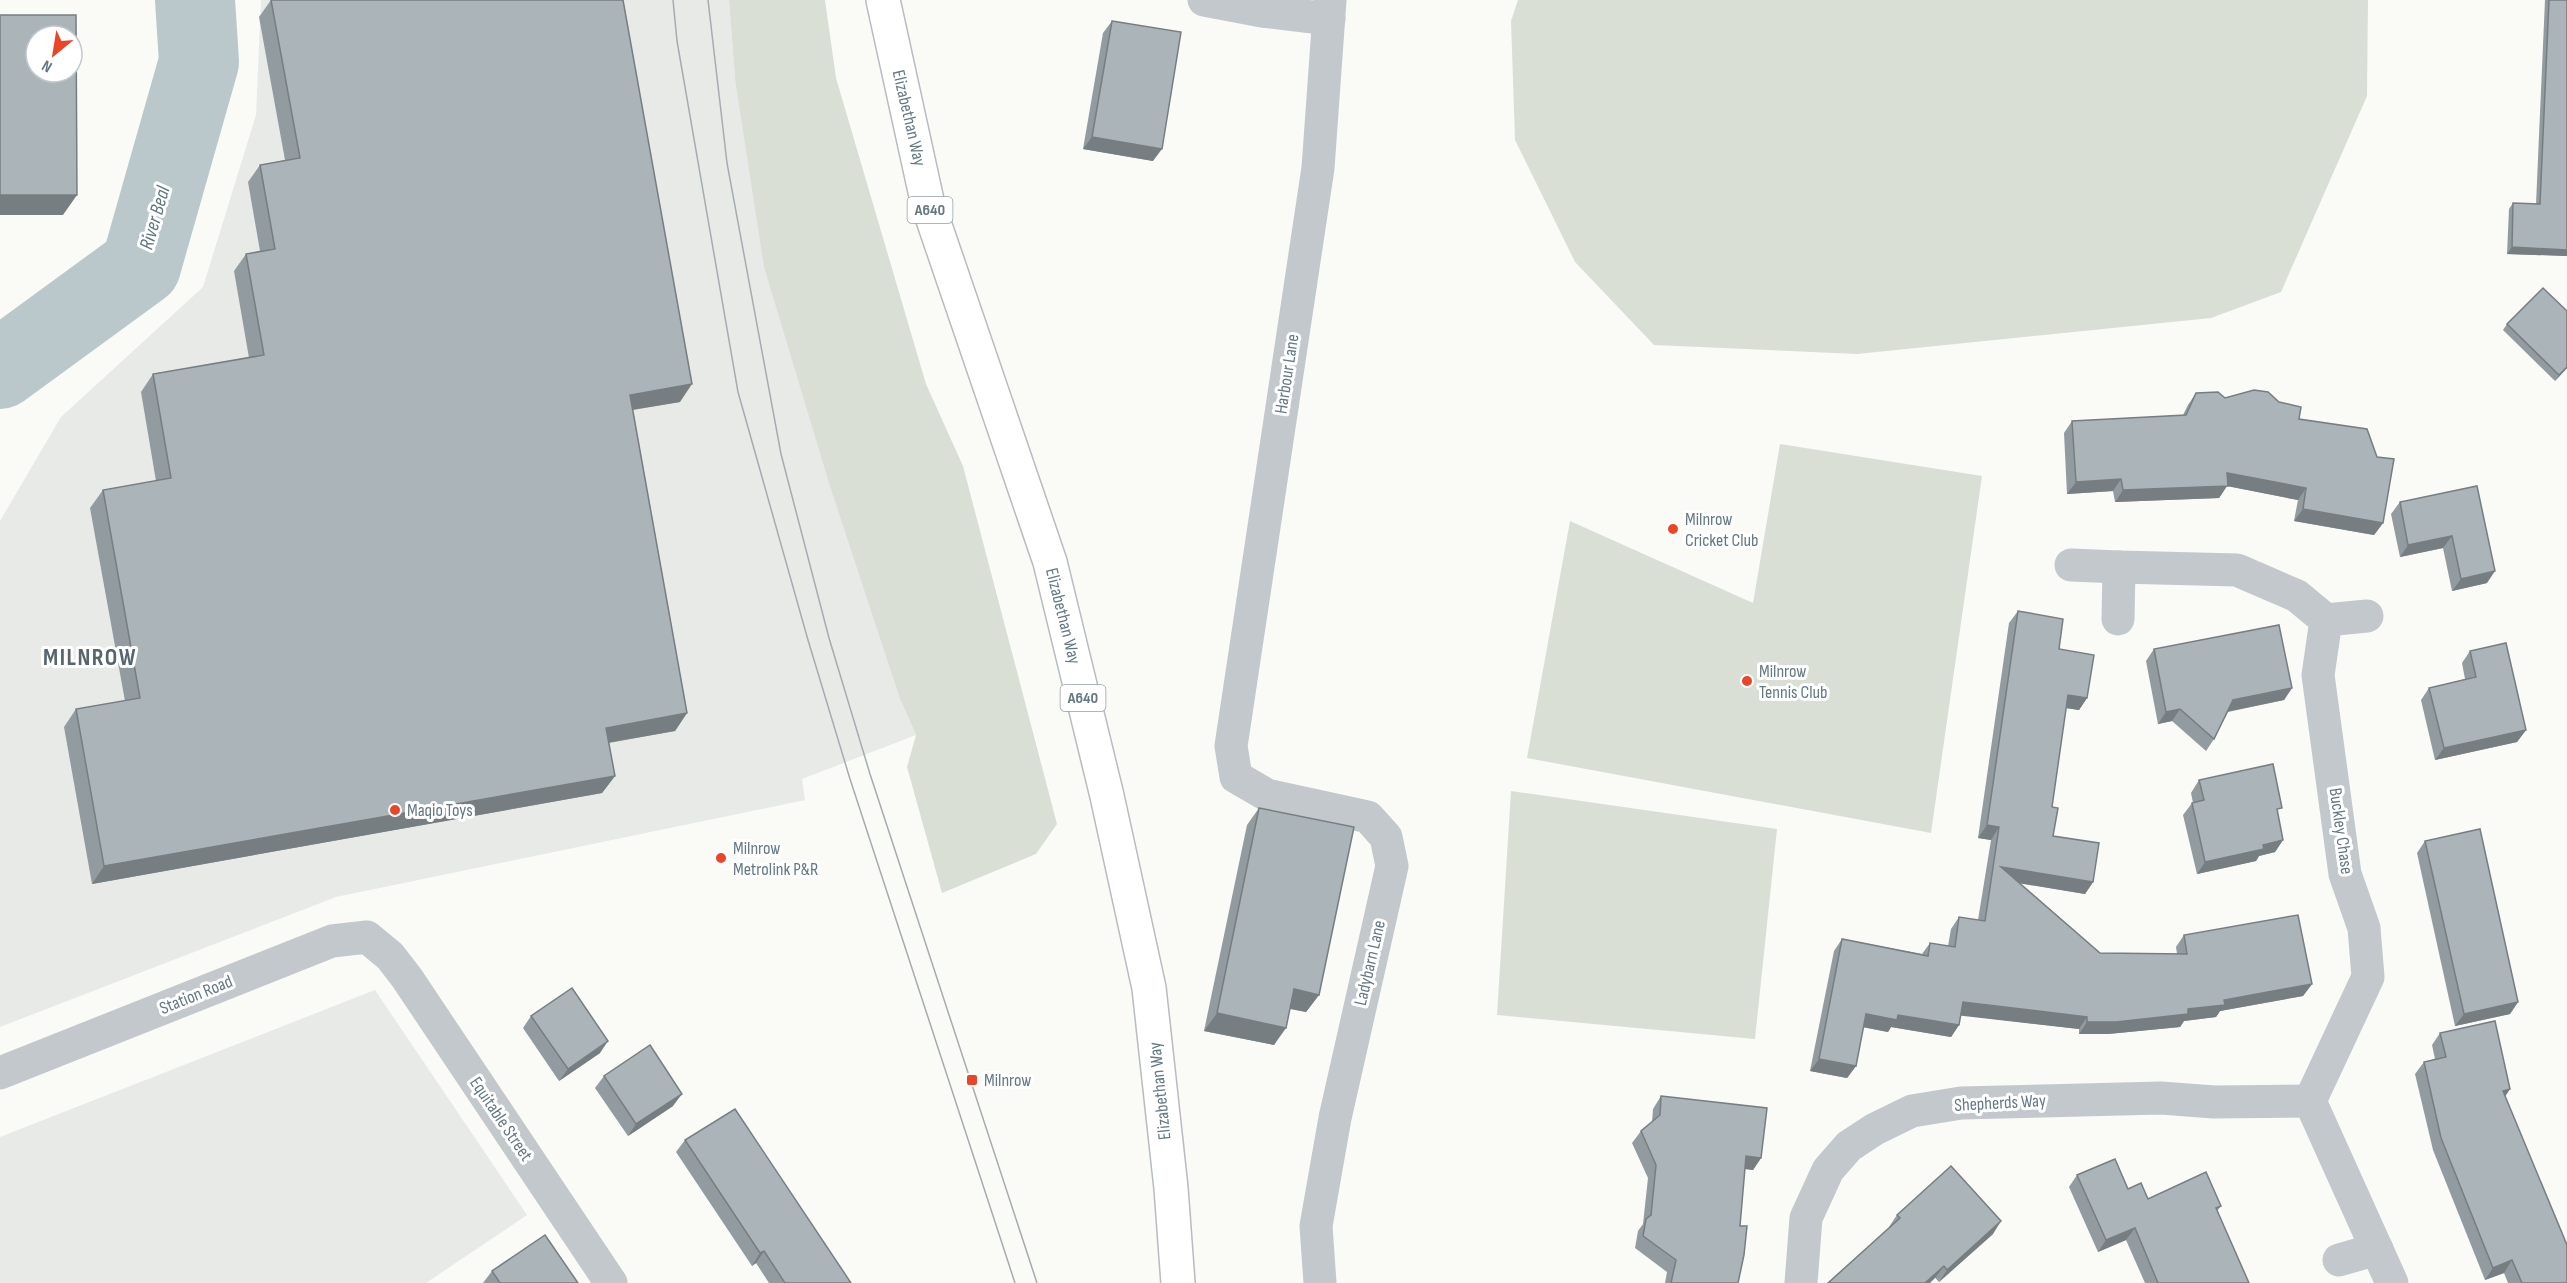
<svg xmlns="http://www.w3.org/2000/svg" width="2567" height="1283" font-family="'Sofia Sans Condensed',sans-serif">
<rect width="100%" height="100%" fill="#fafaf7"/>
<!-- built -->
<g fill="#e8eae8">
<polygon points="261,0 729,0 735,79 900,699 916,735 802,779 805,800 336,897 0,1027 0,521 61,417 203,287 256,115"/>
<polygon points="375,990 527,1215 426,1283 0,1283 0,1137"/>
</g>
<!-- green -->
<g fill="#dadfd6">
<polygon points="729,0 825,0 836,78 926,384 963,466 1057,824 1036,854 942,893 907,767 916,735 900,699 829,483 764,267 735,79"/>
<polygon points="1518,0 2368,0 2367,96 2281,292 2211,318 1857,354 1654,345 1575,262 1515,140 1511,21"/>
<polygon points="1780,444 1982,476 1931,833 1527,758 1570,521 1753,603"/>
<polygon points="1511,791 1777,829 1755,1039 1497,1015"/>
</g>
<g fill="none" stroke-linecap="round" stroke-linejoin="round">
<!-- river -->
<polyline stroke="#bac8cb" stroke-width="80" points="0,369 141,266 199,62 195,0"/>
<!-- primary casing -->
<g stroke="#b6bcc0" stroke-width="36">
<polyline id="primary" points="883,0 928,205 1050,562 1107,796 1149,988 1171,1188 1178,1283"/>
</g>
<!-- minor -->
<g stroke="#c3c8cc" stroke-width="33">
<polyline points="1204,0 1262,11 1329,19"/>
<polyline points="2071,565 2119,567"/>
<polyline points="2118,619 2119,567 2237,570 2297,596 2326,620 2318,675 2345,874 2364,928 2368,977 2310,1101 2392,1283"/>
<polyline points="2326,620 2367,616"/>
<polyline points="0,1073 332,941 367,937 390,956 407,978 611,1283"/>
<polyline points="2339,1260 2377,1249"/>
<polyline points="1320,1283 1316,1226 1335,1118 1392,866 1386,837 1368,817 1267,795 1236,777 1231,746 1318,168 1330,0"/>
<polyline points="1801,1283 1806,1218 1828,1170 1849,1146 1875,1129 1912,1111 1961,1103 2161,1098 2214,1102 2310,1101"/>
</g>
<!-- primary -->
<use href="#primary" stroke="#fff" stroke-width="33"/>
<!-- tram -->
<g stroke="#a4acb2" stroke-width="1.5">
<polyline points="673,0 677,41 738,392 808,640 850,779 1015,1283"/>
<polyline points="708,0 727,163 781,454 829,638 870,774 1037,1283"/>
</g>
</g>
<!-- wall -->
<g fill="#929b9f">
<polygon points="271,0 680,402 633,410 687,713 675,731 609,743 615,776 602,793 92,884 64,727 76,709 125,701 90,508 103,490 156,481 141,392 153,374 249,358 234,271 246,254 260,251 248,182 260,165 285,160 259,17"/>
<polygon points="2545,0 2567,0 2567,256 2507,254 2509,209 2513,203 2536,204"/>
<polygon points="1112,21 1153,161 1083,149 1103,33"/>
<polygon points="2507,324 2567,368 2555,381 2503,330"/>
<polygon points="2196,393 2225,398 2279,402 2299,419 2383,523 2374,535 2294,521 2298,500 2227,486 2219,498 2115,502 2113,491 2067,494 2064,433 2072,421 2183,415 2188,405"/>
<polygon points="2477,486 2487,583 2452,591 2443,548 2400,557 2391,514 2400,502"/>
<polygon points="2018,611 2059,649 2087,698 2079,710 2066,708 2052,807 2053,836 2093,882 2085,894 2020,883 2100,953 2177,954 2176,947 2184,935 2312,984 2303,996 2220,1011 2216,1017 2184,1021 2180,1027 2108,1034 2079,1034 2079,1029 1961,1015 1959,1025 1951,1037 1891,1027 1888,1032 1863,1027 1856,1066 1847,1078 1810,1071 1834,951 1842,939 1922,954 1930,943 1948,946 1951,929 1959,917 1978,920 1991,840 1978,838 2009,623"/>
<polygon points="2154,649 2292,688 2284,700 2228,712 2214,739 2206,751 2172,721 2158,724 2146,661"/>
<polygon points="2470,651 2526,730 2517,742 2435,760 2421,700 2429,688 2465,679 2462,663"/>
<polygon points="2199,780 2278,814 2283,840 2275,852 2259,856 2256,861 2197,874 2183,815 2192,803 2193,803 2191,793"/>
<polygon points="1259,808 1319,995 1306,1012 1290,1009 1274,1045 1204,1031 1247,825"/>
<polygon points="2425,841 2518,1002 2510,1014 2455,1026 2417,853"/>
<polygon points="531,1016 600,1053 559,1081 523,1028"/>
<polygon points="2440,1033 2510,1089 2505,1096 2567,1283 2508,1283 2504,1273 2485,1280 2433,1150 2415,1074 2424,1062 2435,1059 2432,1045"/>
<polygon points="604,1076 673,1106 628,1136 595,1088"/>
<polygon points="1661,1096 1761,1158 1753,1170 1745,1169 1740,1226 1738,1283 1665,1283 1667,1272 1635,1248 1638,1231 1643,1224 1648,1178 1632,1143 1641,1131 1652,1122 1653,1109"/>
<polygon points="685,1140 851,1283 769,1283 756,1263 752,1266 676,1152"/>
<polygon points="2077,1175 2128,1189 2148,1199 2221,1206 2217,1211 2249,1283 2145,1283 2126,1240 2098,1252 2069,1187"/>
<polygon points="1897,1215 1993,1234 1939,1282 1889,1227"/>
<polygon points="492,1271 578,1283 483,1283"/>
</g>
<!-- shaded-wall -->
<g fill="#777e82">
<polygon points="1092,137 1162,149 1153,161 1083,149"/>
<polygon points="0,195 77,195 63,215 0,215"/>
<polygon points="2512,247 2567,250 2567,256 2507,254"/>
<polygon points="2567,367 2567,368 2555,381 2559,375"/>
<polygon points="692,384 680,402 618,412 630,395"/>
<polygon points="2227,473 2306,488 2298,500 2227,486 2219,498 2115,502 2123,490"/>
<polygon points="2121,479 2113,491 2067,494 2076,482"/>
<polygon points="2303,509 2383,523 2374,535 2294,521"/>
<polygon points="2452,536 2443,548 2400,557 2408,545"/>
<polygon points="2495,571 2487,583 2452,591 2461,579"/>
<polygon points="2292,688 2284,700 2225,712 2233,700"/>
<polygon points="2068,695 2087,698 2079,710 2059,707"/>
<polygon points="2180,709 2172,721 2158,724 2166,712"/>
<polygon points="687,713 675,731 594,745 606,728"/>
<polygon points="2526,730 2517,742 2435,760 2444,748"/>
<polygon points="615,776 602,793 92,884 104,866"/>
<polygon points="1987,825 1999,827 1991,840 1978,838"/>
<polygon points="2283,840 2275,852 2259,856 2256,861 2197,874 2205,862 2263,845"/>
<polygon points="2001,867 2093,882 2085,894 1993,879"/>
<polygon points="2312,984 2303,996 2220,1011 2216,1017 2184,1021 2180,1027 2108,1034 2079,1034 2087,1022 2188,1009 2224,1000"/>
<polygon points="1294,989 1319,995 1306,1012 1282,1007"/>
<polygon points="1963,1002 2087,1017 2079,1029 1955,1015"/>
<polygon points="2518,1002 2510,1014 2455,1026 2464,1014"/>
<polygon points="1217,1013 1286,1028 1274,1045 1204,1031"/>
<polygon points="1866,1014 1898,1015 1959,1025 1951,1037 1891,1027 1888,1032 1857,1026"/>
<polygon points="608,1041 600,1053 559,1081 568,1069"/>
<polygon points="1819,1059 1856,1066 1847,1078 1810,1071"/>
<polygon points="2510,1089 2502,1101 2503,1091"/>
<polygon points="682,1094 673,1106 628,1136 636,1124"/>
<polygon points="1746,1156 1761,1158 1753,1170 1738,1168"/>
<polygon points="2001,1221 1993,1234 1939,1282 1947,1270"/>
<polygon points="2135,1228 2126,1240 2098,1252 2106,1240"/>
<polygon points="764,1251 756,1263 752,1266 760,1253"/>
<polygon points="2512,1260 2504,1273 2485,1280 2493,1268"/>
<polygon points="1944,1266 1935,1278 1930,1283 1925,1283"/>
</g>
<!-- building -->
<g fill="#aab4b9" stroke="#777e82" stroke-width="1.5" fill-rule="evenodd">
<polygon points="271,0 623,0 692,384 630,395 687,713 606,728 615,776 104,866 76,709 140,698 103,490 171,478 153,374 264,355 246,254 275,249 260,165 300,158"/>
<polygon points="2549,0 2567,0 2567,250 2512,247 2513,203 2540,204"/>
<path d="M 0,15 L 76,15 L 77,195 L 0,195 ZM 36,36 L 72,36 L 72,72 L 36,72 Z"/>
<polygon points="1112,21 1181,32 1162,149 1092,137"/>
<polygon points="2543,288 2567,311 2567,367 2559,375 2507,324"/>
<polygon points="2254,390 2268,392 2279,402 2301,407 2299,419 2367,429 2377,457 2394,459 2383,523 2303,509 2306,488 2227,473 2228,486 2123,490 2121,479 2076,482 2072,421 2186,415 2196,393 2218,392 2225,398"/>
<polygon points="2477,486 2495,571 2461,579 2452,536 2408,545 2400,502"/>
<polygon points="2018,611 2063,619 2059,649 2094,655 2087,698 2068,695 2052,807 2058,808 2053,836 2099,843 2093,882 2001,867 2100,953 2187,954 2184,935 2298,915 2312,984 2224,1000 2225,1005 2188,1009 2188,1014 2116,1022 2087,1022 2087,1017 1963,1002 1959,1025 1898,1015 1897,1020 1866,1014 1856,1066 1819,1059 1842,939 1928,956 1930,943 1955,947 1959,917 1985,921 1999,827 1987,825"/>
<polygon points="2279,625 2292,688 2233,700 2214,739 2180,709 2166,712 2154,649"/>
<polygon points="2506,643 2526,730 2444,748 2429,688 2476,677 2470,651"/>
<polygon points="2273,764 2282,808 2277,809 2283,840 2263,845 2264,849 2205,862 2192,803 2204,800 2199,780"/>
<polygon points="1259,808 1354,827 1319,995 1294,989 1286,1028 1217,1013"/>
<polygon points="2480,829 2518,1002 2464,1014 2425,841"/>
<polygon points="572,988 608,1041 568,1069 531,1016"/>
<polygon points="2495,1021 2510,1089 2503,1091 2567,1245 2567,1283 2522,1283 2512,1260 2493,1268 2441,1138 2424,1062 2446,1057 2440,1033"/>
<polygon points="650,1045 682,1094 636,1124 604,1076"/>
<polygon points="1661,1096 1767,1108 1761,1158 1746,1156 1740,1226 1747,1226 1744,1255 1738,1283 1671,1283 1676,1260 1643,1236 1646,1219 1651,1215 1656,1165 1641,1131 1660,1115"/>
<polygon points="735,1109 851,1283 785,1283 764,1251 760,1253 685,1140"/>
<polygon points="2115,1159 2128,1189 2141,1183 2148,1199 2206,1172 2221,1206 2216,1208 2249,1283 2158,1283 2135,1228 2106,1240 2077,1175"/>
<polygon points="1951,1166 2001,1221 1947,1270 1944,1266 1925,1283 1828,1283 1900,1218 1897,1215"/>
<polygon points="545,1235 578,1283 500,1283 492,1271"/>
</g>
<!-- markers -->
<g fill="#ea4528" stroke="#fff" stroke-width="2">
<circle cx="1673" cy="529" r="6"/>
<circle cx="1747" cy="681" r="6"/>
<circle cx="395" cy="810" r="6"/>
<circle cx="721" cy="858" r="6"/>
<rect x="966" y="1074" width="12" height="12" rx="3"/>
</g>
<g text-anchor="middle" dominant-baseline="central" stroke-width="6" stroke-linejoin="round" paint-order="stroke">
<!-- shield labels -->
<g fill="#fff" stroke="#92a0a9" stroke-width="1.5">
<rect x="907.5" y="197" width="45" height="26" rx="4.5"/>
<rect x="1060.5" y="685" width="45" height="26" rx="4.5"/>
</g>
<g font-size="16" font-weight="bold" fill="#647884">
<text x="930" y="210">A640</text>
<text x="1083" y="698">A640</text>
</g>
<!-- street labels -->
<g font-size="18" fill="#647884" stroke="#fff">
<text transform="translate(909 118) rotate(77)">Elizabethan Way</text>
<text transform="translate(1287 374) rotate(-81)">Harbour Lane</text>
<text transform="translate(1063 616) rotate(76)">Elizabethan Way</text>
<text transform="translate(2341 831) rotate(82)">Buckley Chase</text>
<text transform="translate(1370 963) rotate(-77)">Ladybarn Lane</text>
<text transform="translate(196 995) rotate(-22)">Station Road</text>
<text transform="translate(1160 1091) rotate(-96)">Elizabethan Way</text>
<text transform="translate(2000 1103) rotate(-3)">Shepherds Way</text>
<text transform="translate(501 1119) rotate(56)">Equitable Street</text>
</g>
<!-- poi labels -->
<g font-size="18" fill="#647884" stroke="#fff" text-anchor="start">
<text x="1685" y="519">Milnrow<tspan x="1685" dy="21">Cricket Club</tspan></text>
<text x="1759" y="671">Milnrow<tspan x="1759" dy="21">Tennis Club</tspan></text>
<text x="407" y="810">Maqio Toys</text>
<text x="733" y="848">Milnrow<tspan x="733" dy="21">Metrolink P&amp;R</tspan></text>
<text x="984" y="1080">Milnrow</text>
</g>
<!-- water labels -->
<g font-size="20" font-style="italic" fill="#5e777d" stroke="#fff">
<text transform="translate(155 218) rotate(-74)">River Beal</text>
</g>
<!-- district labels -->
<g font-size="24" font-weight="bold" letter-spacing="1.5" fill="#56656e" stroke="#fff">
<text x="90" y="657">MILNROW</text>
</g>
</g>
<!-- north arrow -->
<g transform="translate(54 54) rotate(210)"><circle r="28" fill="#ffffff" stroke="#c1c9ce" stroke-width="1.5"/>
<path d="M0-4.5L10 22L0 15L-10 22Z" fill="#ea4528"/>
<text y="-9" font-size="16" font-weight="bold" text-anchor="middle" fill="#647884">N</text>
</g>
</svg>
